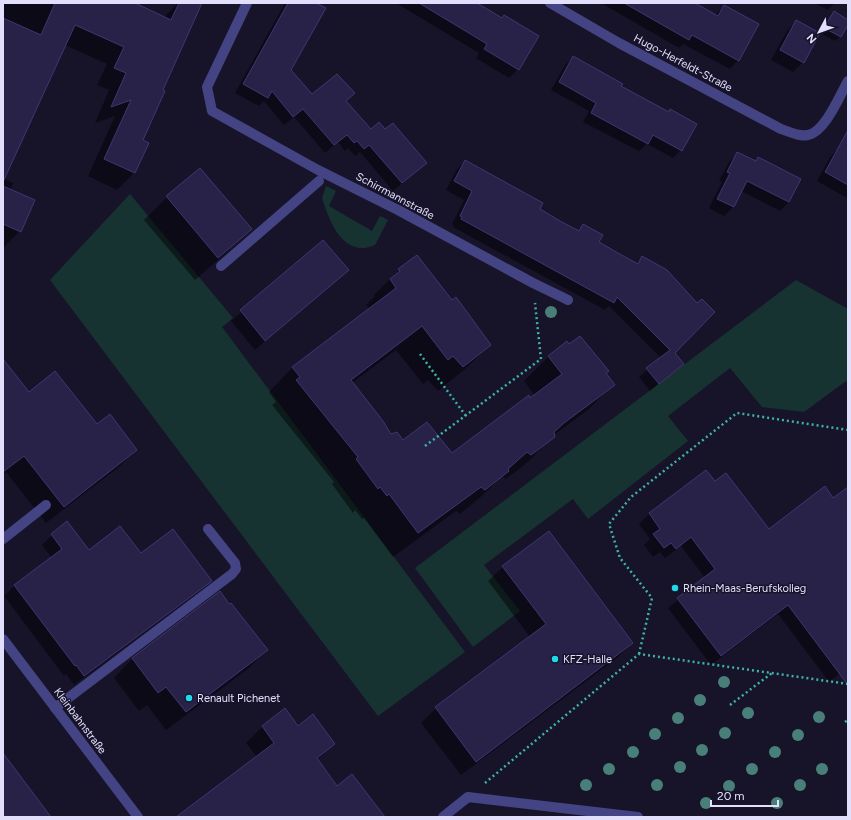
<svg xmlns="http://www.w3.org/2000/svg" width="851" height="820" font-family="Figtree,sans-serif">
<rect width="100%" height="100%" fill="#17142a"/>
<!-- green -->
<g fill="#173331">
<path d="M 326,186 L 336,191 L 329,206 L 372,231 L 380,216 L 388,220 L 375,245 C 371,246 367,248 363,248 C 338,248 328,216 322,198 Z"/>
<polygon points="130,194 233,318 222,327 465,652 378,716 50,280"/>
<polygon points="796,280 848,309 848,383 846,381 804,412 762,407 730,368 668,416 688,441 588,519 573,499 484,565 520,611 473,647 415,568"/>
</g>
<!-- shadow -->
<g fill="#0007">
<polygon points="3,3 132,3 164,17 178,3 191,3 142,141 147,143 134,173 117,190 88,176 115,116 95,123 109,90 97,85 107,64 65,45 4,179 13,183 10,190 20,231 3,248"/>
<polygon points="285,3 314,3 289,71 311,96 346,101 371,130 417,171 393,191 360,152 355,156 348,148 345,151 338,142 325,153 294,117 284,125 264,101 259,106 235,93"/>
<polygon points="396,3 475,3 501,19 538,37 518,69 509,78 476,58 479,53"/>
<polygon points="601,3 693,3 715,15 724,6 738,60 730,69 683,44 679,48"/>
<polygon points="814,3 835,3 828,10"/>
<polygon points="834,13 848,21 840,37 835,41 820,33"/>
<polygon points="796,21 803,62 793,72 771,60 787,31"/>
<polygon points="574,57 620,87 681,150 673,158 647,144 639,151 583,122 589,111 551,90 565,65"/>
<polygon points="839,148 848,154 847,198 817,181 830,157"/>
<polygon points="738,153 755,162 758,159 789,202 780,211 741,191 733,207 724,216 709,208 722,182 719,181 729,162"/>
<polygon points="465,161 538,210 577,232 584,225 597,242 636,264 642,258 673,353 682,364 650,391 639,377 661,358 609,306 605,310 453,227 454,226 452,224 464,200 446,190 457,169"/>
<polygon points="167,197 250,229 227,252 195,280 144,220"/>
<polygon points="323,241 347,270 255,350 231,321"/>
<polygon points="417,256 452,302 490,345 465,369 438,391 428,380 423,384 396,350 352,383 391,436 403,442 452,455 535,396 524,381 548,357 567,343 608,371 605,374 613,384 589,409 554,435 529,461 506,479 502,476 483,495 460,514 456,511 393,557 364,518 362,519 355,510 353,513 332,484 334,482 272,405 276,402 269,392 293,367 370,309 366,305 375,296 374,295 399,270"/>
<polygon points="3,376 28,393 97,426 136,450 119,467 46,523 6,472 3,475"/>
<polygon points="706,471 715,483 769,530 833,499 848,495 848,667 829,682 778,614 711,665 668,608 705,578 681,546 665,558 660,552 653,557 644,545 650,539 639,524 649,514"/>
<polygon points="52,535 89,552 211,581 200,591 74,685 66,674 64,676 4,596 14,586 52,558 42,545"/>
<polygon points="503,567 632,643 617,658 461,775 421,723 436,708 530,637 488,581"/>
<polygon points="219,593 266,650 248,669 166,730 147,705 139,711 114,678 132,659"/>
<polygon points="285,710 298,727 334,744 317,760 337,787 383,817 179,817 257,757 246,743 262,727"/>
</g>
<!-- building -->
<g fill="#282249" stroke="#403672">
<polygon points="55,3 135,3 171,20 179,3 202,3 163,90 165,91 143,140 149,143 135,173 104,159 131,100 111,107 126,73 114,68 124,47 75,25 3,182 3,18 41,35"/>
<polygon points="288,3 316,3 326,8 291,70 312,94 337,74 355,93 346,101 371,129 379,122 385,129 393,123 427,163 402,183 369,145 364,149 357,141 354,143 347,135 334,145 303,109 293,117 272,91 268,98 243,84"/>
<polygon points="419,3 477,3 502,18 504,15 539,36 519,70 484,49 487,44"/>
<polygon points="624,3 695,3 718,16 724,5 759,24 739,61 692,35 689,40"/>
<polygon points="834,11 848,20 848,25 841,37 824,28"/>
<polygon points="796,20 820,33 804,63 780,50"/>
<polygon points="573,56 623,84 621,86 669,112 670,109 697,124 682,151 653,135 648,144 591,113 596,103 559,82"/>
<polygon points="848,130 848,185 825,172"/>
<polygon points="737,152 756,161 758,157 801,179 789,202 747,181 734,207 717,199 730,173 727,172"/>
<polygon points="465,160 543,203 540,209 560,221 579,231 583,224 603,235 599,242 618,253 638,264 642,256 667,270 697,303 702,299 715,312 675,353 684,364 659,384 646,368 670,350 617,297 614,303 461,219 462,217 460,216 472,191 454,181"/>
<polygon points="200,168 252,229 218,258 166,196"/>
<polygon points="3,186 35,200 21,232 3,224"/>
<polygon points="323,240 349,270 265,341 240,310"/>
<polygon points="417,255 452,300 456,297 491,345 463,367 453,356 448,360 422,326 351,380 383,421 391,434 397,432 403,440 427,422 452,453 529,395 530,398 562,374 548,356 567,341 569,344 580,336 609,371 606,373 615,385 564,423 554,432 555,437 531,455 527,452 508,469 509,471 485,490 481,487 418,533 389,494 387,496 380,487 378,489 356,459 358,457 296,380 300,377 292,367 396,288 390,279 400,271 398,269"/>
<polygon points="3,359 29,392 55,371 97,424 110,414 137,450 64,507 24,456 3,472"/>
<polygon points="706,470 715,481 726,473 769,529 825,486 833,498 848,487 848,685 788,605 721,656 677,598 715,569 691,537 676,549 671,543 664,548 653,534 660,529 649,513"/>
<polygon points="67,521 89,550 120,526 141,553 173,529 212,581 84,676 76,665 75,666 14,585 62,549 51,534"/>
<polygon points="549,531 633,643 476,762 435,707 546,624 502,566"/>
<polygon points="220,591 229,604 231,603 268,650 186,712 166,687 158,693 132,658"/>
<polygon points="285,708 298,726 313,714 335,744 317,758 337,786 352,774 385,817 176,817 274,743 262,726"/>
<polygon points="3,753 51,817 3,817"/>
</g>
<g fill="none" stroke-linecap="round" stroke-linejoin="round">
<!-- path -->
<g stroke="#3db2a7" stroke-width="2.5" stroke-dasharray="2 3" stroke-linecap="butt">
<polyline points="420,354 466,416"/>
<polyline points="425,446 541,359 535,303"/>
<polyline points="639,654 652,598 620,558 609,524 631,497 737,413 848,430"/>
<polyline points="730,705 772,673"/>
<polyline points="845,722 848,720"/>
<polyline points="485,783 639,654 848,684"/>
</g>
<!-- minor -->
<g stroke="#444484" stroke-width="10">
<polyline points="247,3 207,87 212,111 318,170 398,210 533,283 568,300"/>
<path d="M 550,3 L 619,43 L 781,129 C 790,132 799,137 808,135 C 825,132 840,95 848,81"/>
<polyline points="221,266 319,181"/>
<polyline points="3,539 46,505"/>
<polyline points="3,639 138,817"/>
<polyline points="55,708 232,574 236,569 235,563 208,529"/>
<polyline points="443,817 468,797 638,817"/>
</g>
</g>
<!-- trees -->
<g fill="#487f79">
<circle cx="551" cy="312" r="6"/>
<circle cx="724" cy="682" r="6"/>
<circle cx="700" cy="700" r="6"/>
<circle cx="748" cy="713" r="6"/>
<circle cx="819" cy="717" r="6"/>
<circle cx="678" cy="718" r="6"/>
<circle cx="725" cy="733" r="6"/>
<circle cx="655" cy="734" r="6"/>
<circle cx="798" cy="735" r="6"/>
<circle cx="702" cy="750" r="6"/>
<circle cx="633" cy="752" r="6"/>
<circle cx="775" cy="752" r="6"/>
<circle cx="680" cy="767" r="6"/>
<circle cx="609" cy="769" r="6"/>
<circle cx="752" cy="769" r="6"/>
<circle cx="822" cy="769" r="6"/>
<circle cx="586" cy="785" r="6"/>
<circle cx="657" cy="785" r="6"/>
<circle cx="800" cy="785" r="6"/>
<circle cx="729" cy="786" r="6"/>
<circle cx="706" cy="803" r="6"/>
<circle cx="777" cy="803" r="6"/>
</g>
<!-- markers -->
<g fill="#1edbe9" stroke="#17142a" stroke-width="1.5">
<circle cx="675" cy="588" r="4"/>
<circle cx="555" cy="659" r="4"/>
<circle cx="189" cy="698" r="4"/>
</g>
<g text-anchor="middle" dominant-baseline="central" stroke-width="3" stroke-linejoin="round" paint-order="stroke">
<!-- street labels -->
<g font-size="11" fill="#e2dffc" stroke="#17142a">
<text transform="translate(683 63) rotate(28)">Hugo-Herfeldt-Straße</text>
<text transform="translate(395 196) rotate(28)">Schirrmannstraße</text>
<text transform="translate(80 721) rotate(53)">Kleinbahnstraße</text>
</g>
<!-- poi labels -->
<g font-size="11" fill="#e2dffc" stroke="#17142a" text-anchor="start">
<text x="683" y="588">Rhein-Maas-Berufskolleg</text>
<text x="563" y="659">KFZ-Halle</text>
<text x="197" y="698">Renault Pichenet</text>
</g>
</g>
<!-- border -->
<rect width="851" height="820" fill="none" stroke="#e2dffc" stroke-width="8"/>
<!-- north arrow -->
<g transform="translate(819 32) rotate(229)" stroke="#17142a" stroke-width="3" paint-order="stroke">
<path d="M0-3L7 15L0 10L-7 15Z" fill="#e2dffc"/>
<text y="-6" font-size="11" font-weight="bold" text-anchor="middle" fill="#e2dffc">N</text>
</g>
<!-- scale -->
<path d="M711 800v6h67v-6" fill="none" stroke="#e2dffc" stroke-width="2"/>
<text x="717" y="800" font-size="12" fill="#e2dffc" stroke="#17142a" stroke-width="3" paint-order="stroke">20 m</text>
</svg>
